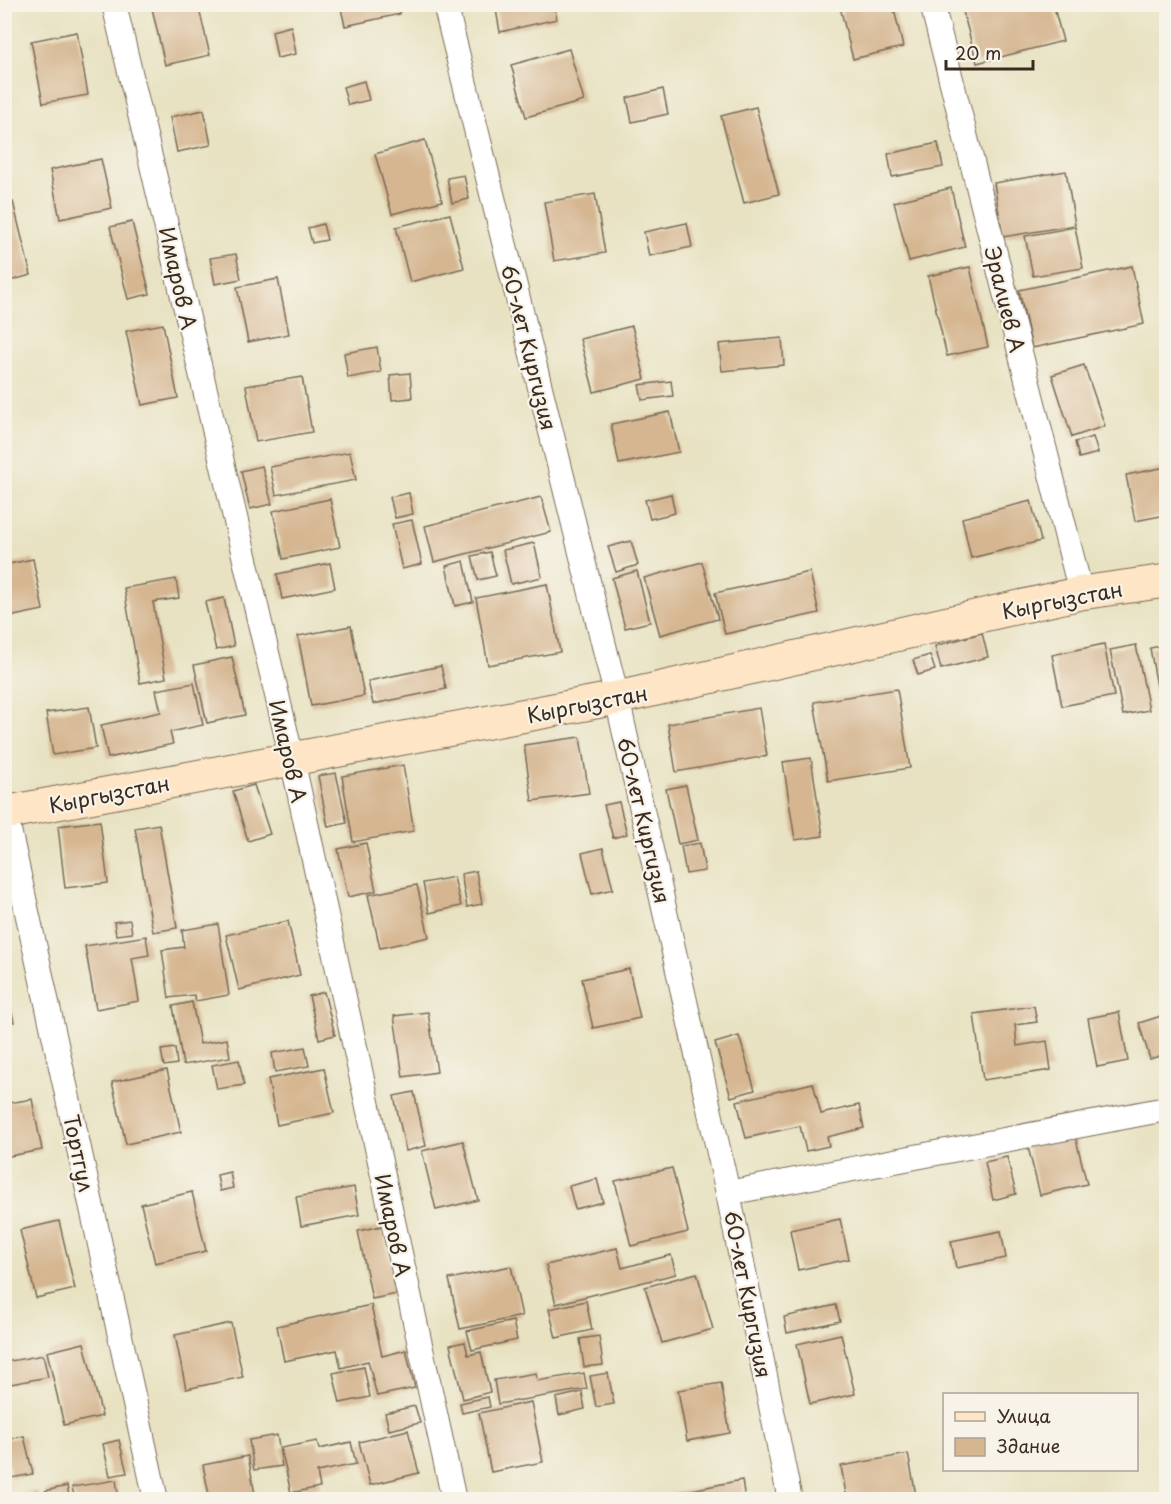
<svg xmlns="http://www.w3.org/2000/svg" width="1171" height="1504" font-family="'Playpen Sans',sans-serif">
<rect width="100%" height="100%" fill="#f7f3e8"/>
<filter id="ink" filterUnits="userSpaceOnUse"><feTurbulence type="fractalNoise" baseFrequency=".0167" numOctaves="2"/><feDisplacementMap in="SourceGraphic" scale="12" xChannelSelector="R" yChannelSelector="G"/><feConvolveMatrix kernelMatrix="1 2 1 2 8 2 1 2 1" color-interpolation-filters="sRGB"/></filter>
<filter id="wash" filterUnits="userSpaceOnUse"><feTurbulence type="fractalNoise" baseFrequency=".008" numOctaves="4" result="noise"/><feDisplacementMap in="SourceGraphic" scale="24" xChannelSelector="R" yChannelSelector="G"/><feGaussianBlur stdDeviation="1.35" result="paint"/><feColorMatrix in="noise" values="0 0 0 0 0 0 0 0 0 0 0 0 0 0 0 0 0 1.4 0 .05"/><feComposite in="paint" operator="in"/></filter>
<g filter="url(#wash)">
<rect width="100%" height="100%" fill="#e8e2c2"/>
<g id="blocks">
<!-- building -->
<g fill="#d5b691">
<polygon points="151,4 198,4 210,55 165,65"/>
<polygon points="340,4 398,4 400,14 345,26"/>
<polygon points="495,4 554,4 557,19 500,32"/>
<polygon points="977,4 1053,4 1063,41 977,63 962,8"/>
<polygon points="851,5 893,5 903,47 853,59 840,7"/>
<polygon points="291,26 296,54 277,58 272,31"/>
<polygon points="77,32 88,95 43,103 31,41"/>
<polygon points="569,49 584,101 526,117 511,65"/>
<polygon points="364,81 369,100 348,105 343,87"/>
<polygon points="663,89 668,114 632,122 627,98"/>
<polygon points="756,107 779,194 744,203 721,116"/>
<polygon points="204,110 211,145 177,152 170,117"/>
<polygon points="425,140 442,201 392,214 375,154"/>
<polygon points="938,143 943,167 892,177 888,154"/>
<polygon points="101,159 112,208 60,219 50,170"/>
<polygon points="1066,171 1075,225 1003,237 994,183"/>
<polygon points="464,175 469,199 452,203 447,178"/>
<polygon points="951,188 965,247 909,261 894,202"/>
<polygon points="595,194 605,253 554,261 544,202"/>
<polygon points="13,202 31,275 6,282 5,204"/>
<polygon points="450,214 464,268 410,282 396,227"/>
<polygon points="132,222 150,294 128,299 110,227"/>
<polygon points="687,223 692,247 649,256 644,232"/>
<polygon points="323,224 327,240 312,243 308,228"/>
<polygon points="1075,227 1083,268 1033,276 1025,236"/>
<polygon points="236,254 241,279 215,284 210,258"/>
<polygon points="1132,266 1144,324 1032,348 1019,290"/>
<polygon points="970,267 988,347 947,356 928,276"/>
<polygon points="278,279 289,334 248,342 237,287"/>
<polygon points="163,324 178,398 142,405 126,331"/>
<polygon points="632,326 645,379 594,392 580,339"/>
<polygon points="782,338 784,365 722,371 719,344"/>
<polygon points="377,347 381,372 348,378 344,353"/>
<polygon points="1084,365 1105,426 1072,437 1052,375"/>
<polygon points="410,373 412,398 392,400 390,375"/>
<polygon points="302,377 312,432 256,442 246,386"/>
<polygon points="671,381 673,396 642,400 639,385"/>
<polygon points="670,412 679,452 619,464 611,424"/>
<polygon points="1093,437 1098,453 1079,458 1075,442"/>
<polygon points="350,452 356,480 276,495 270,467"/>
<polygon points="262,466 272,504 250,509 241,471"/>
<polygon points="1166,467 1166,515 1135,521 1126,475"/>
<polygon points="409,493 413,514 395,518 390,497"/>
<polygon points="671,494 675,513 650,519 645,500"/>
<polygon points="541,497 551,532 434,562 425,526"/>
<polygon points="330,499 340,547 283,559 273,511"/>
<polygon points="1031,501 1041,541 971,558 962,518"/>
<polygon points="412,520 422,564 402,569 392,524"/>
<polygon points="631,541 638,565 616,572 608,547"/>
<polygon points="534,543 542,577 511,584 503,550"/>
<polygon points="490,552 496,576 478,580 472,556"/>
<polygon points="33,559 43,610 4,618 4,565"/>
<polygon points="464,561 473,602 455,606 446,566"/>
<polygon points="702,562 718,619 660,635 644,578"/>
<polygon points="330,563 335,588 282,599 277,574"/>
<polygon points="637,571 650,622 625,628 612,578"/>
<polygon points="810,572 819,613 725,634 715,593"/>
<polygon points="176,579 179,598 153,602 166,678 140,683 124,588"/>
<polygon points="547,584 560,652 488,665 476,598"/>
<polygon points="224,598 234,646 216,650 205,602"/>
<polygon points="351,626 364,696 311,706 298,636"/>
<polygon points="982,633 988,657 941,669 935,646"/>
<polygon points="1104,644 1114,696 1062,706 1052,655"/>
<polygon points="1136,645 1149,710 1123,715 1110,650"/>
<polygon points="1166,645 1166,702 1160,703 1150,648"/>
<polygon points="930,655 935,670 918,675 913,660"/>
<polygon points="232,657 245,715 207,723 194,665"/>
<polygon points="441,666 446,689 373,704 368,681"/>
<polygon points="194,683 203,725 170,732 173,744 108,758 101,725 161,712 156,690"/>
<polygon points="897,689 910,768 828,781 814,702"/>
<polygon points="89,707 96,748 53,755 46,713"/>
<polygon points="759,708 767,756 676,772 668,724"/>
<polygon points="580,737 589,793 532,801 524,745"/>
<polygon points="811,758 823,836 795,840 783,762"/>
<polygon points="403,765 414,831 353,842 342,776"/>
<polygon points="336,773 347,823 328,827 318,776"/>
<polygon points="254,785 270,834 248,841 233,791"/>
<polygon points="686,785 698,840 678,844 666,789"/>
<polygon points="619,802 627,834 613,838 604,805"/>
<polygon points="100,821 108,883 65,888 58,826"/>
<polygon points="159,824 177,928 153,932 135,828"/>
<polygon points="366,843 376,891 348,897 338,849"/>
<polygon points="700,843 705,871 686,874 681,846"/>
<polygon points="603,848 613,889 592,894 582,853"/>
<polygon points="476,871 482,904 467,907 461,874"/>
<polygon points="454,877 461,906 429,913 423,883"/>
<polygon points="417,885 429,937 380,948 368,895"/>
<polygon points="130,920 132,933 116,935 114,922"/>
<polygon points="288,921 300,975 239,990 226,935"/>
<polygon points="218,924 229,995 196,1001 194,995 169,998 162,950 184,947 182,930"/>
<polygon points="146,936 149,955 132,958 139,1001 96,1009 85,946"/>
<polygon points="629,969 640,1018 593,1028 582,979"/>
<polygon points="4,982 14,1022 4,1024"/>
<polygon points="324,992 335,1035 319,1039 309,996"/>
<polygon points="192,1002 200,1044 227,1039 230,1057 183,1065 173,1006"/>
<polygon points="1034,1006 1037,1022 1015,1025 1017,1046 1047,1041 1051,1070 983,1080 974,1014"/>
<polygon points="428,1012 437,1072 403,1077 394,1016"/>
<polygon points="1119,1012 1128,1061 1097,1067 1088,1018"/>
<polygon points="1161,1016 1166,1034 1166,1054 1150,1059 1139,1023"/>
<polygon points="739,1036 755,1090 731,1097 715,1043"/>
<polygon points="305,1047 309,1066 275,1072 272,1053"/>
<polygon points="175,1048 177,1064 164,1066 161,1050"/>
<polygon points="239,1060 244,1085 217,1089 212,1065"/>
<polygon points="324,1068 334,1113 277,1125 268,1079"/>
<polygon points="167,1070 181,1132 126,1144 112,1082"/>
<polygon points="813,1083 821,1114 859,1105 864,1128 827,1137 829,1146 806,1151 800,1126 746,1138 737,1101"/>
<polygon points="414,1092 426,1146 406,1151 394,1096"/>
<polygon points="32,1099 42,1150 4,1157 4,1104"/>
<polygon points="1074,1131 1087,1184 1040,1195 1027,1143"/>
<polygon points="463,1141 478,1200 436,1210 422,1151"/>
<polygon points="1007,1157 1016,1194 993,1200 985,1162"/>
<polygon points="672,1168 688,1232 631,1246 615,1181"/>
<polygon points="230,1172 233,1188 220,1191 217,1175"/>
<polygon points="597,1179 603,1202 575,1209 569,1186"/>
<polygon points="354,1187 359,1215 301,1226 296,1197"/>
<polygon points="192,1192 206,1251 155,1263 141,1204"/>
<polygon points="840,1219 849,1259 798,1270 790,1230"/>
<polygon points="59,1221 75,1289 36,1298 20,1230"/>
<polygon points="382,1226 397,1294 372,1299 358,1231"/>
<polygon points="1001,1231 1006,1258 956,1268 951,1241"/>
<polygon points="617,1248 622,1268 671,1255 676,1274 556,1304 546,1265"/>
<polygon points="511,1266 522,1316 460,1329 449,1279"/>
<polygon points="697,1273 713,1329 662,1343 645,1287"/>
<polygon points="586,1301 592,1330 556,1338 549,1309"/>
<polygon points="371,1305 382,1356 406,1350 415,1388 377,1396 368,1361 341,1368 337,1350 284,1361 277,1326"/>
<polygon points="836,1305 840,1321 787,1333 784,1317"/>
<polygon points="513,1321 517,1340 472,1350 467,1331"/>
<polygon points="231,1323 243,1377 186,1389 175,1335"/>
<polygon points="841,1334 855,1394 810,1404 797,1344"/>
<polygon points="599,1336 603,1365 584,1367 580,1339"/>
<polygon points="465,1342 468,1355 481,1352 490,1392 463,1399 450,1345"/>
<polygon points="84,1343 102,1416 64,1425 47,1352"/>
<polygon points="43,1355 48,1377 5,1385 5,1362"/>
<polygon points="364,1367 370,1397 340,1403 333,1373"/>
<polygon points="536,1373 537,1381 584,1373 587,1389 498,1404 494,1380"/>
<polygon points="608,1373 614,1404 596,1407 590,1376"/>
<polygon points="721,1383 730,1433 687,1441 678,1390"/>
<polygon points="582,1392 585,1409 559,1415 556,1398"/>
<polygon points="488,1397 490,1407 462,1413 460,1403"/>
<polygon points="531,1402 543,1462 491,1472 479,1413"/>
<polygon points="415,1406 420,1423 389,1430 385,1413"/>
<polygon points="408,1430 419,1473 370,1485 359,1442"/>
<polygon points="277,1435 282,1466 254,1470 249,1440"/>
<polygon points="24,1436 33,1474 11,1478 4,1440"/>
<polygon points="119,1440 127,1473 110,1476 103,1444"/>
<polygon points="317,1441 319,1449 351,1442 356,1464 317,1472 320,1487 291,1493 281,1448"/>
<polygon points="908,1454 916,1495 888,1500 847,1500 841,1466"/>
<polygon points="248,1456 256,1500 210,1500 203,1465"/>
<polygon points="116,1480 119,1500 75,1500 72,1487"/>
<polygon points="742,1480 745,1500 672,1500 671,1494"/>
<polygon points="67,1486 70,1500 47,1500 45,1491"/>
<polygon points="38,1491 39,1500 24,1500 23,1493"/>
<polygon points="404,1495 405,1500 389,1500 389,1499"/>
</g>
</g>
</g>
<g filter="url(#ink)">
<use href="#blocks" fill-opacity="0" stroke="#786a57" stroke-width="1.5"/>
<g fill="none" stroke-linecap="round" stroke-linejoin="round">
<!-- street casing -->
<g stroke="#786a57" stroke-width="26">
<g id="street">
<polyline points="114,4 292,759 454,1500"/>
<polyline points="445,4 617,698 728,1193 790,1500"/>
<polyline points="932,4 1081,593"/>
<polyline points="4,807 156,1500"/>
<polyline points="728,1193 1166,1109"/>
</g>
</g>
<!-- secondary casing -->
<g stroke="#786a57" stroke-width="35">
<polyline id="secondary" points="4,813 617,698 1081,593 1166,581"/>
</g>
<!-- street -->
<use href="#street" stroke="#fff" stroke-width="24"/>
<!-- secondary -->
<use href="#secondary" stroke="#fde5c5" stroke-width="33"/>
</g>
</g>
<g text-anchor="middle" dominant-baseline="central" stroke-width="4.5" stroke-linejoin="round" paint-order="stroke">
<!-- street labels -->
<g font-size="21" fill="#3b2a1e" stroke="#f7f3e8">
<text transform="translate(179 278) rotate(77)">Имаров А</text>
<text transform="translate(1006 299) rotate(76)">Эралиев А</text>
<text transform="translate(530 347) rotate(76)">60-лет Киргизия</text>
<text transform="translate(1062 599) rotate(-11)">Кыргызстан</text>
<text transform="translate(587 703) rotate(-11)">Кыргызстан</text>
<text transform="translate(289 751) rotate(77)">Имаров А</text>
<text transform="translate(109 793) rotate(-11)">Кыргызстан</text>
<text transform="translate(645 820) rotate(77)">60-лет Киргизия</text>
<text transform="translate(80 1153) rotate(78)">Тортгул</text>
<text transform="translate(394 1225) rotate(78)">Имаров А</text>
<text transform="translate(749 1294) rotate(79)">60-лет Киргизия</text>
</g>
</g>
<!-- margin -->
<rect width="1171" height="1504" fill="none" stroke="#f7f3e8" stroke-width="24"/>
<!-- legend -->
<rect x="943" y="1393" width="195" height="78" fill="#f7f3e8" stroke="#aca397" stroke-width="1.5"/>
<rect x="955" y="1412" width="30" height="9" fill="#fde5c5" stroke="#aca397" stroke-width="1.5"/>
<text x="997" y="1423" font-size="18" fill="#3b2a1e">Улица</text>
<rect x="955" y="1438" width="30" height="18" fill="#d5b691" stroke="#aca397" stroke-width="1.5"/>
<text x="997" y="1453" font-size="18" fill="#3b2a1e">Здание</text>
<!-- scale -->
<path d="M946 60v9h87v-9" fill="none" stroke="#3b2a1e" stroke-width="3"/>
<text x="955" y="60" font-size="18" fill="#3b2a1e" stroke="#f7f3e8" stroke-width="4.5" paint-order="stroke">20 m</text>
</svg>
